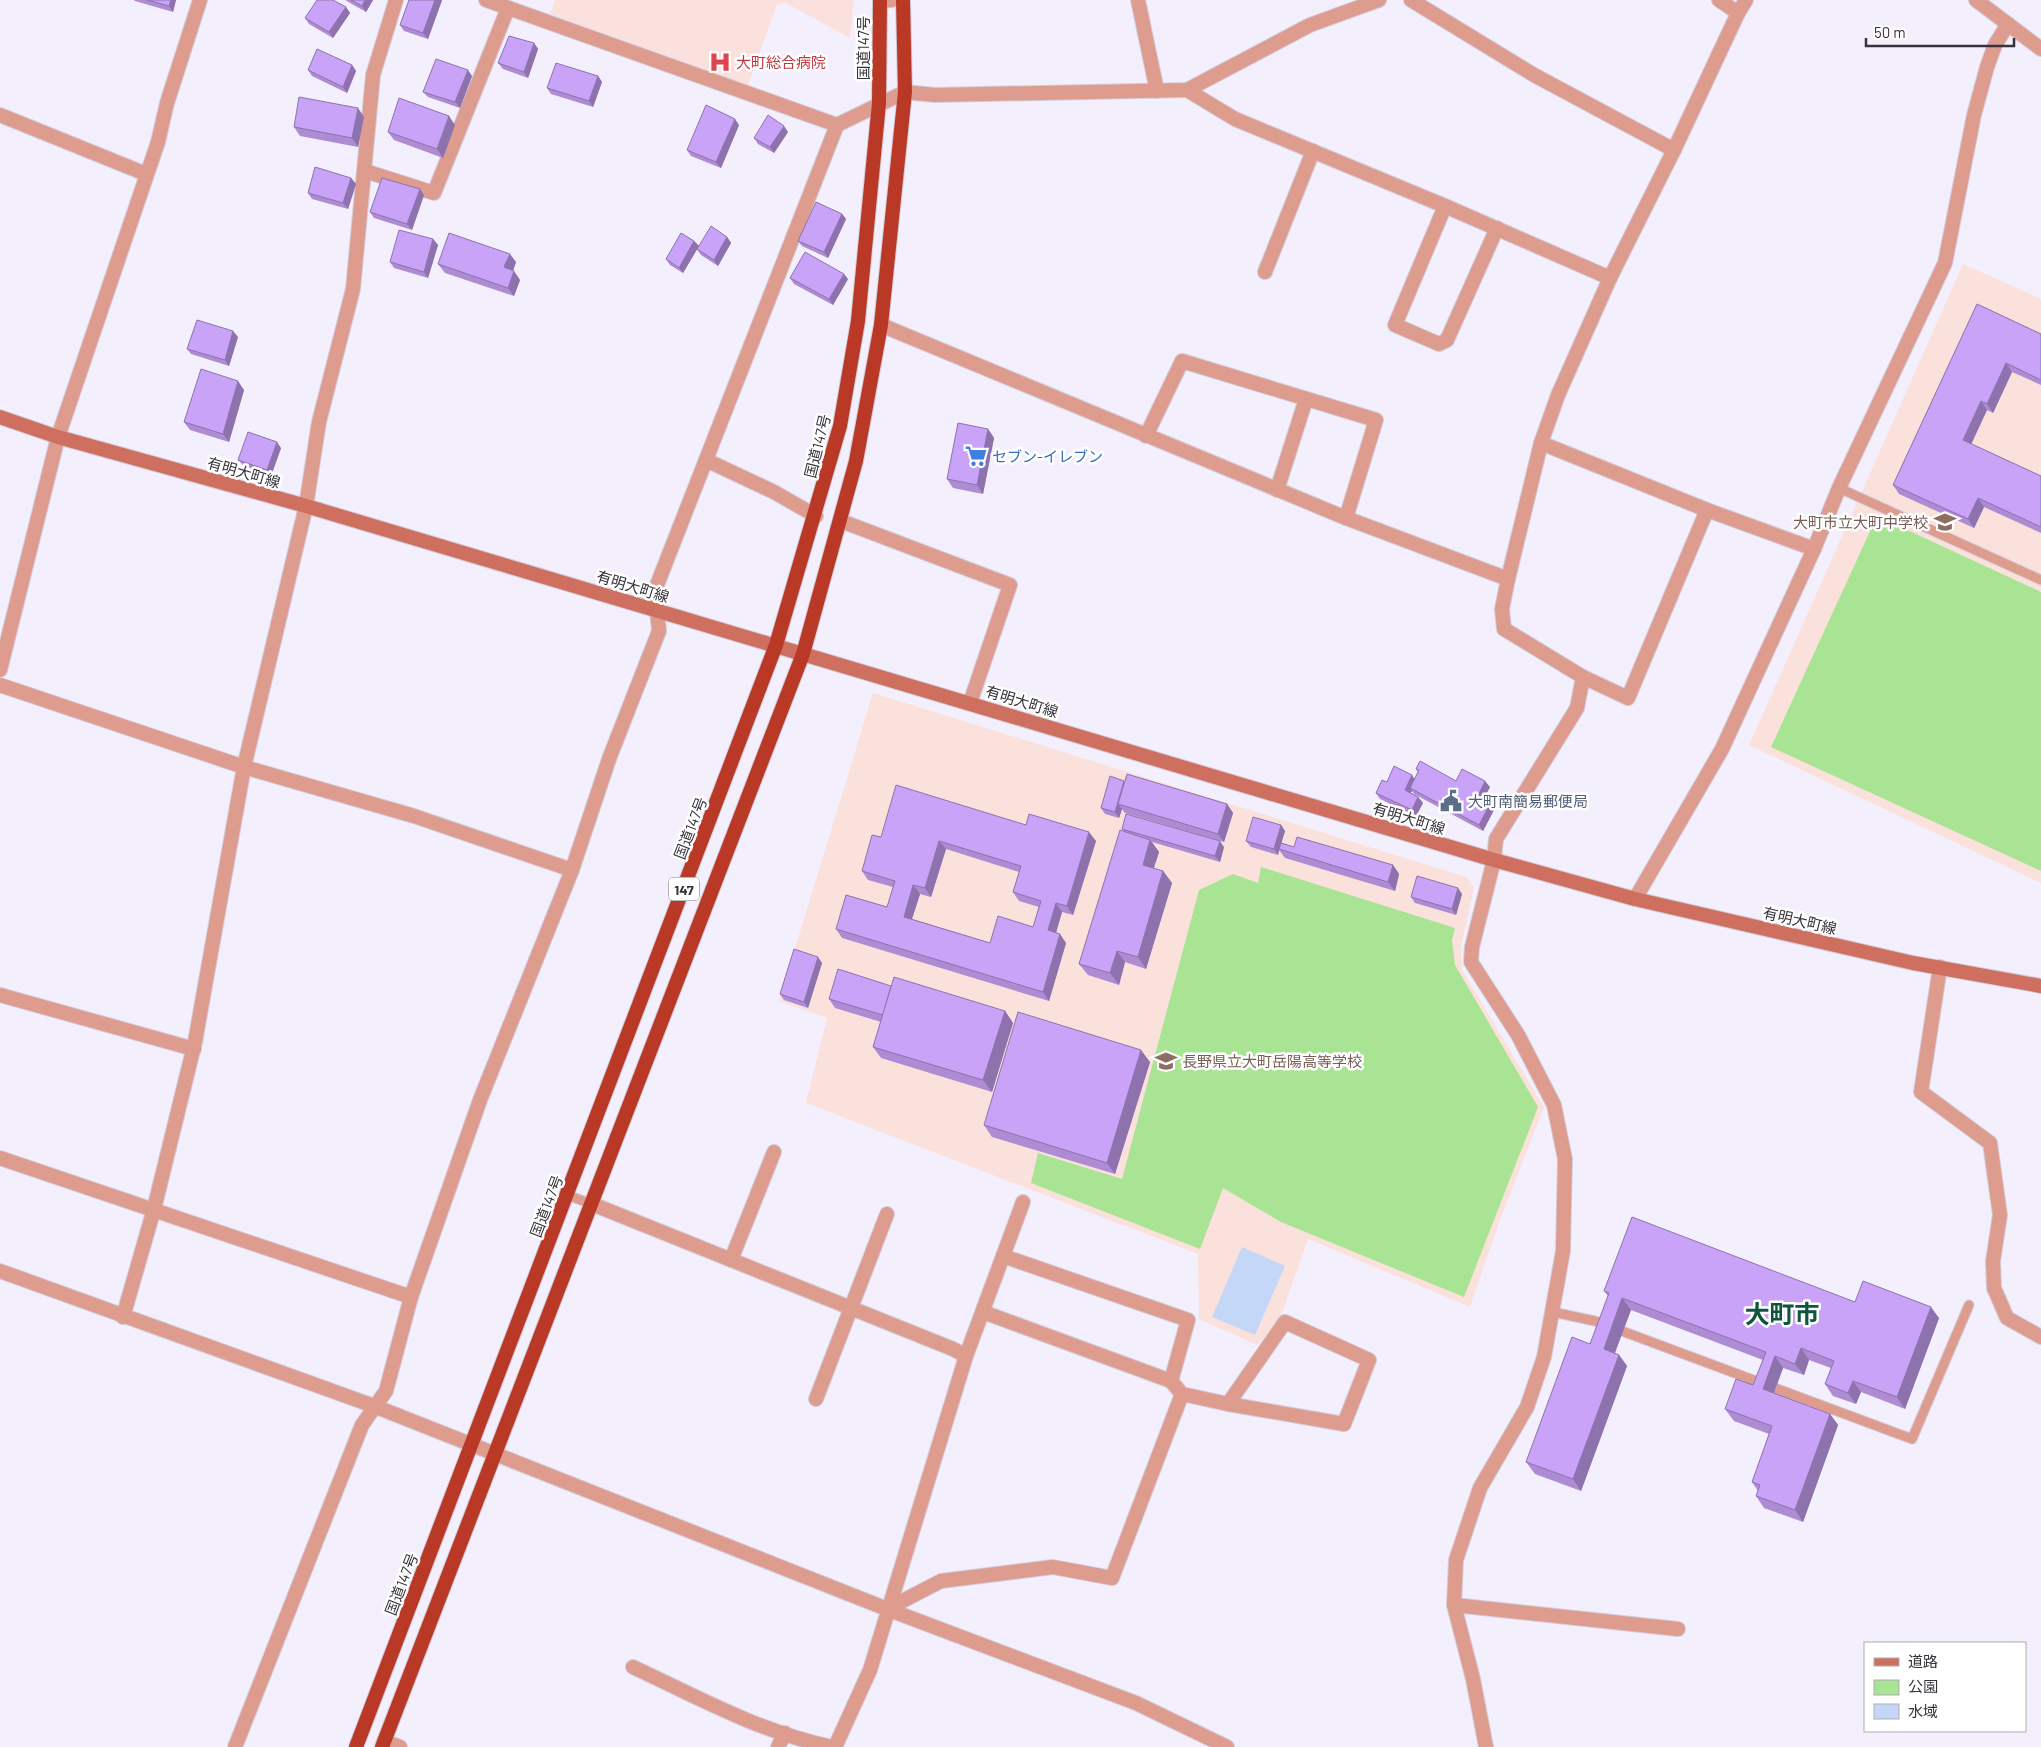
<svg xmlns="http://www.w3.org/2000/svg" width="2041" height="1747" font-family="Barlow,'Noto Sans JP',sans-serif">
<rect width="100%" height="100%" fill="#f4effd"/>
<!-- education -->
<g fill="#fbe1db">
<polygon points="1963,264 2041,299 2041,883 1749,745"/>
<polygon points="873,693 1466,877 1474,887 1461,946 1462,970 1544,1107 1501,1217 1470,1307 1308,1239 1278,1325 1257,1345 1199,1319 1198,1254 806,1103 827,1018 779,1001"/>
</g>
<!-- medical -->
<polygon fill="#fbe1dd" points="555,0 854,0 850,38 784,2 777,5 748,85 550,14"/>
<!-- green -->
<g fill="#a9e394">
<polygon points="1877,516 2041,592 2041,871 1771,747"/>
<polygon points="1261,867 1455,928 1452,940 1455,965 1538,1107 1464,1297 1281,1222 1223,1188 1200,1249 1031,1183 1038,1153 1122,1179 1199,890 1233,874 1258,883"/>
</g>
<!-- water -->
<polygon fill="#c5d7f7" points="1242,1247 1285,1266 1255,1335 1212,1317"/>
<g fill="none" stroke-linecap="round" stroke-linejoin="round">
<!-- service casing -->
<g stroke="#d2cdda" stroke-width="11">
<g id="service">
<polyline points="1839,488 2041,580"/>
<polyline points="567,1195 592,1204"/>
<polyline points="1553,1312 1595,1321 1912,1439 1969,1305"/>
</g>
</g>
<!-- minor casing -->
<g stroke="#d2cdda" stroke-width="16">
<g id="minor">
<polyline points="486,0 837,125"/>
<polyline points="1138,0 1157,91"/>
<polyline points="1411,0 1534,75 1674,150"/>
<polyline points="1719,0 1738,13"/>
<polyline points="880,1 892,0"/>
<polyline points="1187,90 1235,119 1445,206 1610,278"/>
<polyline points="0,115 146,174"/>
<polyline points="365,171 434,193 508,8"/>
<polyline points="1445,206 1395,325 1439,344 1447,340 1497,228"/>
<polyline points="1265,272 1313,151"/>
<polyline points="881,325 1346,518 1508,579"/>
<polyline points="1146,436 1182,361 1376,420 1346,518"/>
<polyline points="1541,443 1707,510 1814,549"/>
<polyline points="706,460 774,492 816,516"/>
<polyline points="1277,490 1306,399"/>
<polyline points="1707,510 1628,698 1583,677 1504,629 1502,609 1508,579 1541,443 1558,395 1610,278 1674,150 1738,13 1746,0"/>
<polyline points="841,521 1010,585 970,703"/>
<polyline points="0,670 58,437 158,142 167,103 200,0"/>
<polyline points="0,685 244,767 414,816 572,870"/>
<polyline points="1635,899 1722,749 1814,549 1839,488 1945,263 1974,115 1987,67 1995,45 2008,24"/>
<polyline points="1940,967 1921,1092 1990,1143 2000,1215 1993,1261 1994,1288 2007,1318 2041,1337"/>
<polyline points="0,995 194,1049"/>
<polyline points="0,1158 411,1297"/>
<polyline points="592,1204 953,1349 966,1356"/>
<polyline points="1003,1256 1188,1320 1171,1381"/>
<polyline points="731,1260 774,1152"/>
<polyline points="0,1271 374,1406 887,1609 1136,1703 1227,1747"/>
<polyline points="983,1312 1171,1381 1182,1394 1228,1404 1344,1424 1369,1360 1285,1322 1228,1404"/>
<polyline points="123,1317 154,1209 195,1042 244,767 306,506 319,422 353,289 373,75 396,0"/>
<polyline points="816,1399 887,1214"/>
<polyline points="1454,1605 1678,1629"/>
<polyline points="887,1609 941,1581 1053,1567 1112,1578 1182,1394"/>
<path d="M 633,1667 C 697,1697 762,1733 832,1747"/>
<polyline points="384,1741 400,1747"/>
<polyline points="235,1747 362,1425 386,1391 411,1297 480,1100 572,870 609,759 659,631 655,590 837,125 905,92 935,95 1187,90 1310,25 1379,0"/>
<polyline points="778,1747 785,1733"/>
<polyline points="835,1747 870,1670 966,1356 1023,1202"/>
<polyline points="1486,1747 1473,1679 1454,1605 1456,1560 1480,1488 1527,1407 1544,1357 1563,1251 1565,1159 1554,1105 1518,1035 1471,962 1472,947 1494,860 1496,839 1577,708 1583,677"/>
</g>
</g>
<!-- tertiary casing -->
<g stroke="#d2cdda" stroke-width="16">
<polyline id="tertiary" points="1976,0 2041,49"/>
</g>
<!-- secondary casing -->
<g stroke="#d2cdda" stroke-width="16">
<polyline id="secondary" points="0,417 58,437 306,506 1494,860 1635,899 1913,963 2041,986"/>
</g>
<!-- trunk casing -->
<g stroke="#d2cdda" stroke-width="16">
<g id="trunk">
<polyline points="356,1747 776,645 840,426 858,321 879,103 880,0"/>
<polyline points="382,1747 803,654 856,461 881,325 905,92 903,0"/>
</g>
</g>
<!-- service -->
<use href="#service" stroke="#de9c8f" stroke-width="9"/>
<!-- minor -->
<use href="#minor" stroke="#de9c8f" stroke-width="14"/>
<!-- tertiary -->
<use href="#tertiary" stroke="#de9c8f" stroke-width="14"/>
<!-- secondary -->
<use href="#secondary" stroke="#ce6f5f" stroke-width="14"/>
<!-- trunk -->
<use href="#trunk" stroke="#ba3826" stroke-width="14"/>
</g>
<!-- wall -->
<g fill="#ad8cd4" fill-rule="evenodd">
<polygon points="134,0 176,0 173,12 135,1"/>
<polygon points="345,0 373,0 366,12"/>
<polygon points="409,0 442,0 428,39 404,31 400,25"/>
<polygon points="346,7 350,13 333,38 309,24 305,18"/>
<polygon points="534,43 538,49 528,78 503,69 498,63"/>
<polygon points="352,65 356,71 347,93 312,76 308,70"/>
<polygon points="472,76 460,108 428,97 423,92"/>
<polygon points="598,76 602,82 593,107 551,94 547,88"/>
<polygon points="364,117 358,147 300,136 294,127"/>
<polygon points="455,125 443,158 394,140 388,132"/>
<polygon points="739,125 721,168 691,156 687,150"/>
<polygon points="788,132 774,153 758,144 754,138"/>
<polygon points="351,178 356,184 348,209 312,199 308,193"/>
<polygon points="424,195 412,230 374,218 370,212"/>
<polygon points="842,214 846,219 828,258 802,246 798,241"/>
<polygon points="727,237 731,243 718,266 701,255 697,249"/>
<polygon points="433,239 438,245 428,278 394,268 390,262"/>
<polygon points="694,241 699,246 683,273 670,265 666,259"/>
<polygon points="516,262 513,271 520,280 514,296 445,273 438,264"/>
<polygon points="790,278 848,279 833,305 794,284"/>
<polygon points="1977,304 2041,334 2041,385 2012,372 1993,413 1987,410 1971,444 2041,476 2041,533 1984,507 1974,528 1899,494 1893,485"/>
<polygon points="238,337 229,366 191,354 187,349"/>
<polygon points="244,390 229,442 190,430 184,422"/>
<polygon points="988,429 994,438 983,494 953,488 947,479"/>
<polygon points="281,448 271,476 243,465 238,460"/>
<polygon points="1416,769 1456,781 1490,787 1483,799 1491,802 1495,808 1483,831 1414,794 1412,791 1410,793 1418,797 1423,803 1416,816 1380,799 1376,793 1387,782 1415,778 1418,772"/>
<polygon points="1124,781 1227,804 1233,813 1224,842 1125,813 1122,809 1119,818 1105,814 1101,808"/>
<path d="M 1026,825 L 1096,841 L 1073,915 L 1062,912 L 1056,933 L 1066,943 L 1049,1001 L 842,938 L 836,929 L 887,907 L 893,887 L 868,880 L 862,871 L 881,837 ZM 946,849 L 1019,872 L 1013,892 L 1019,901 L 1039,907 L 1033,927 L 990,943 L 912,919 L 920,894 L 931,897 Z"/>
<polygon points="1281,825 1285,831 1281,843 1294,847 1393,865 1399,874 1395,891 1285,858 1279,850 1278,855 1251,847 1246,841"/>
<polygon points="1122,829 1224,847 1220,862 1152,842 1159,852 1154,868 1163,871 1172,883 1146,969 1125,962 1119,985 1088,975 1079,964 1125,832"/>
<polygon points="1462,894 1456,915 1415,903 1411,897"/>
<polygon points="822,963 808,1008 784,1000 780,994"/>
<polygon points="891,986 1005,1011 1013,1023 992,1092 881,1058 873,1047 881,1022 835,1008 829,999"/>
<polygon points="1150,1062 1115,1174 992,1137 984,1125"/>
<polygon points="1604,1291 1855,1302 1939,1318 1905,1409 1861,1392 1856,1404 1833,1396 1825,1384 1831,1368 1809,1360 1804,1375 1783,1368 1774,1393 1830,1414 1838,1425 1803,1522 1764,1508 1756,1496 1758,1491 1752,1482 1769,1434 1734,1421 1725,1409 1753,1385 1763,1360 1631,1310 1614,1353 1619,1355 1627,1366 1581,1491 1535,1474 1526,1462 1590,1344 1608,1296"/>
</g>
<!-- shaded-wall -->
<g fill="#8d72ad">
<polygon points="171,0 176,0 173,12 169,6"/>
<polygon points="365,0 373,0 366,12 362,6"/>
<polygon points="435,0 442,0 428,39 423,33"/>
<polygon points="346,7 350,13 333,38 329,32"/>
<polygon points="534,43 538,49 528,78 524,72"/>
<polygon points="352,65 356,71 347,93 343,87"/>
<polygon points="468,70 472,76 460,108 455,102"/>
<polygon points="598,76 602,82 593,107 589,101"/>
<polygon points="358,108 364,117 358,147 352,138"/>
<polygon points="449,116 455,125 443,158 437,149"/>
<polygon points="735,119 739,125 721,168 716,162"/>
<polygon points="784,126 788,132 774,153 770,147"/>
<polygon points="351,178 356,184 348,209 343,203"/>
<polygon points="420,189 424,195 412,230 407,224"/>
<polygon points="842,214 846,219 828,258 824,252"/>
<polygon points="727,237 731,243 718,266 714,260"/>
<polygon points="433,239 438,245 428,278 424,272"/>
<polygon points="694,241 699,246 683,273 679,268"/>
<polygon points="510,254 516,262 511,276 504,267"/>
<polygon points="514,271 520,280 514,296 508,288"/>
<polygon points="844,274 848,279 833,305 829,299"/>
<polygon points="233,331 238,337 229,366 225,360"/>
<polygon points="2006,363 2012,372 1993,413 1987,404"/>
<polygon points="238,381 244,390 229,442 223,434"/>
<polygon points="1981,401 1987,410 1969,449 1963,440"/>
<polygon points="988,429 994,438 983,494 977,485"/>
<polygon points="277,442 281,448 271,476 267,470"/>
<polygon points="1978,498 1984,507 1974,528 1968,519"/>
<polygon points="1412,775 1416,781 1410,788 1412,791 1409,796 1405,790"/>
<polygon points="1124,781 1118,804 1122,809 1119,818 1115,812"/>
<polygon points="1485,781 1490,787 1482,802 1478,796"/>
<polygon points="1418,797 1423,803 1416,816 1412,810"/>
<polygon points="1491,802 1495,808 1483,831 1479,825"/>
<polygon points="1227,804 1233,813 1224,842 1218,834"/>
<polygon points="1281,825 1285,831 1278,855 1274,849"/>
<polygon points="1089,832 1096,841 1073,915 1067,906"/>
<polygon points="1150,840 1159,852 1151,876 1143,865"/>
<polygon points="939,841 946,849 931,897 925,888"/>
<polygon points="1220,841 1224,847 1220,862 1215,856"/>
<polygon points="1393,865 1399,874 1395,891 1388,882"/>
<polygon points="1163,871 1172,883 1146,969 1138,957"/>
<polygon points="913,885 920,894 910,925 904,917"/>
<polygon points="1458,888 1462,894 1456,915 1452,909"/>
<polygon points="1056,903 1062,912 1054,939 1048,930"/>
<polygon points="1060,934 1066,943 1049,1001 1043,992"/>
<polygon points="1117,951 1125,962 1119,985 1110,973"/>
<polygon points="818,957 822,963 808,1008 804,1002"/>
<polygon points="1005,1011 1013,1023 992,1092 983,1080"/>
<polygon points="1141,1050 1150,1062 1115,1174 1107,1163"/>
<polygon points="1622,1298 1631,1310 1612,1361 1604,1349"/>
<polygon points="1931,1307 1939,1318 1905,1409 1897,1397"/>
<polygon points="1801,1348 1809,1360 1804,1375 1795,1364"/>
<polygon points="1619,1355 1627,1366 1581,1491 1573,1479"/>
<polygon points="1775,1356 1783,1368 1771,1400 1763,1389"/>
<polygon points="1853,1381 1861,1392 1856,1404 1848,1393"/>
<polygon points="1830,1414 1838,1425 1803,1522 1795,1510"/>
</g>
<!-- building -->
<g fill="#c9a3f7" stroke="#8d72ad" fill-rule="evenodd">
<polygon points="147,0 171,0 169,6"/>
<polygon points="317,0 333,0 346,7 329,32 305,18"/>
<polygon points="351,0 365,0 362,6"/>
<polygon points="409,0 435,0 423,33 400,25"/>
<polygon points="509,36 534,43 524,72 498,63"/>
<polygon points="317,49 352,65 343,87 308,70"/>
<polygon points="436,59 468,70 455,102 423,92"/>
<polygon points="556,63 598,76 589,101 547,88"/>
<polygon points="299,97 358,108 352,138 294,127"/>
<polygon points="399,98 449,116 437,149 388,132"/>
<polygon points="706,105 735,119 716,162 687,150"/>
<polygon points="768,115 784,126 770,147 754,138"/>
<polygon points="315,167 351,178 343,203 308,193"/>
<polygon points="382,178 420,189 407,224 370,212"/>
<polygon points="816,202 842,214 824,252 798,241"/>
<polygon points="711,226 727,237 714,260 697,249"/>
<polygon points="399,230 433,239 424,272 390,262"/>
<polygon points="449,233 510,254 504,267 514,271 508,288 438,264"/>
<polygon points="681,233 694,241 679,268 666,259"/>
<polygon points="805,252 844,274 829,299 790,278"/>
<polygon points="1977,304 2041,334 2041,380 2006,363 1987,404 1981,401 1963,440 2041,476 2041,527 1978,498 1968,519 1893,485"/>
<polygon points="197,320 233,331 225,360 187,349"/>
<polygon points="201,369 238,381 223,434 184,422"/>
<polygon points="958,423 988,429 977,485 947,479"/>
<polygon points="248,432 277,442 267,470 238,460"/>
<polygon points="1420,761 1456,781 1462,769 1485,781 1478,796 1491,802 1479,825 1410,788 1419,770 1416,769"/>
<polygon points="1394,766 1412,775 1405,790 1418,797 1412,810 1376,793 1382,780 1387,782"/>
<polygon points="1127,774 1227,804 1218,834 1118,804"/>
<polygon points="1110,776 1124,781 1115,812 1101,808"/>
<path d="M 896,785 L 1026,825 L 1029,814 L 1089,832 L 1067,906 L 1056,903 L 1048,930 L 1060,934 L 1043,992 L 836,929 L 846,895 L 887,907 L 895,881 L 862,871 L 872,835 L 881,837 ZM 939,841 L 1021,866 L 1013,892 L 1041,901 L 1033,927 L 998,916 L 990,943 L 904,917 L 913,885 L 925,888 Z"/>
<polygon points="1126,814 1220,841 1215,856 1122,829"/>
<polygon points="1253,817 1281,825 1274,849 1246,841"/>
<polygon points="1120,830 1150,840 1143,865 1163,871 1138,957 1117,951 1110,973 1079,964"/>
<polygon points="1297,837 1393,865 1388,882 1279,849 1281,843 1294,847"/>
<polygon points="1417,876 1458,888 1452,909 1411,897"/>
<polygon points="794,949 818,957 804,1002 780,994"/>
<polygon points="838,969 891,986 883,1015 829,999"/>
<polygon points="894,977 1005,1011 983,1080 873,1047"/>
<polygon points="1018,1012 1141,1050 1107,1163 984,1125"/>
<polygon points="1632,1217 1855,1302 1863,1281 1931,1307 1897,1397 1853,1381 1848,1393 1825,1384 1834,1361 1801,1348 1795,1364 1775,1356 1763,1389 1830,1414 1795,1510 1756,1496 1760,1485 1752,1482 1772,1426 1725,1409 1736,1379 1753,1385 1766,1352 1622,1298 1604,1349 1619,1355 1573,1479 1526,1462 1572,1337 1590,1344 1609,1293 1604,1291"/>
</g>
<!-- icons -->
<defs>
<g id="hospital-bare" transform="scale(1.725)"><path d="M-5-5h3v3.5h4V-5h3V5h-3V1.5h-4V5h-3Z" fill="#e0444e" stroke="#fff" stroke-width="2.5" paint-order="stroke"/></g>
<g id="supermarket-bare" transform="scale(1.725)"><path d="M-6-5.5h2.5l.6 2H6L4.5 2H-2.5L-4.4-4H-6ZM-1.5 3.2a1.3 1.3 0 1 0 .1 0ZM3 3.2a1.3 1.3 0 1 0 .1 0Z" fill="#3f7fe0" stroke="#fff" stroke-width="2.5" paint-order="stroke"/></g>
<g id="school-bare" transform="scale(1.725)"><path d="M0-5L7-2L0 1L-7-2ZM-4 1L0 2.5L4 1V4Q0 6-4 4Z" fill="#8d6e63" stroke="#fff" stroke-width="2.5" paint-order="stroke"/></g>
<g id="civic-bare" transform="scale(1.725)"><path d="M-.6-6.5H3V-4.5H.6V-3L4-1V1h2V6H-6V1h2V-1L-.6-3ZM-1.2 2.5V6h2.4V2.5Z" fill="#5c6f8a" stroke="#fff" stroke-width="2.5" paint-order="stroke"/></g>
</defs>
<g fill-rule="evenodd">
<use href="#hospital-bare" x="720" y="62"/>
<use href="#supermarket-bare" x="976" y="456"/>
<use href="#school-bare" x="1945" y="522"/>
<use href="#civic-bare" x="1451" y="801"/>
<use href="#school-bare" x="1166" y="1061"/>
</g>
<g text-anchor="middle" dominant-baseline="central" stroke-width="5" stroke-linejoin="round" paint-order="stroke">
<!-- shield labels -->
<rect fill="#fff" stroke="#727075" stroke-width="1" x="669" y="877.5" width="30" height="23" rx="4"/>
<g font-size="14" font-weight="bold" fill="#36333a">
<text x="684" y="889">147</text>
</g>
<!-- street labels -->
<g font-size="15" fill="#36333a" stroke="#fff">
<text transform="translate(863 48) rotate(-90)">国道147号</text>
<text transform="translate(817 446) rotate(-76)">国道147号</text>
<text transform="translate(244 472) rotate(16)">有明大町線</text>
<text transform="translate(633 586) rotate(17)">有明大町線</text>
<text transform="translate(1022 701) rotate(17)">有明大町線</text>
<text transform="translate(1409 818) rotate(17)">有明大町線</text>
<text transform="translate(690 828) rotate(-69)">国道147号</text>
<text transform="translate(1800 920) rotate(13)">有明大町線</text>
<text transform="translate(546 1206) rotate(-69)">国道147号</text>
<text transform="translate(401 1584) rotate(-69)">国道147号</text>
</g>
<!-- health labels -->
<g font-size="15" fill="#be3a42" stroke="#fff" text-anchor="start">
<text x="736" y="62">大町総合病院</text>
</g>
<!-- shop labels -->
<g font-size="15" fill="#366cbe" stroke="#fff" text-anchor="start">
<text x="992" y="456">セブン-イレブン</text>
</g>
<!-- education labels -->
<g font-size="15" fill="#785e54" stroke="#fff" text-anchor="end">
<text x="1928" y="522">大町市立大町中学校</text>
<text x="1182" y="1061" text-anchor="start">長野県立大町岳陽高等学校</text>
</g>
<!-- service labels -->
<g font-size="15" fill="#4e5e75" stroke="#fff" text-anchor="start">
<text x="1468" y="801">大町南簡易郵便局</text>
</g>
<!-- town labels -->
<g font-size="25" font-weight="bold" fill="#0d553c" stroke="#fff">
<text x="1782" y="1313">大町市</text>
</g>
</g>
<!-- legend -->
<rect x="1864" y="1642" width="162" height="90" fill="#ffffff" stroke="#afadb0"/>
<rect x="1874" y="1658" width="25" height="8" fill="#ce6f5f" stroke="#afadb0"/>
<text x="1908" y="1667" font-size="15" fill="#36333a">道路</text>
<rect x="1874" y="1680" width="25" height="15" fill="#a9e394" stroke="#afadb0"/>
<text x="1908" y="1692" font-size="15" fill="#36333a">公園</text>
<rect x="1874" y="1704" width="25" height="15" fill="#c5d7f7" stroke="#afadb0"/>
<text x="1908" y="1717" font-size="15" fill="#36333a">水域</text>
<!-- scale -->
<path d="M1866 38v8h148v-8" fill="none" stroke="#36333a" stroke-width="2.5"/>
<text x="1874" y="38" font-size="15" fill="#36333a" stroke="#ffffff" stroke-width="4" paint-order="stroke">50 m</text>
</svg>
